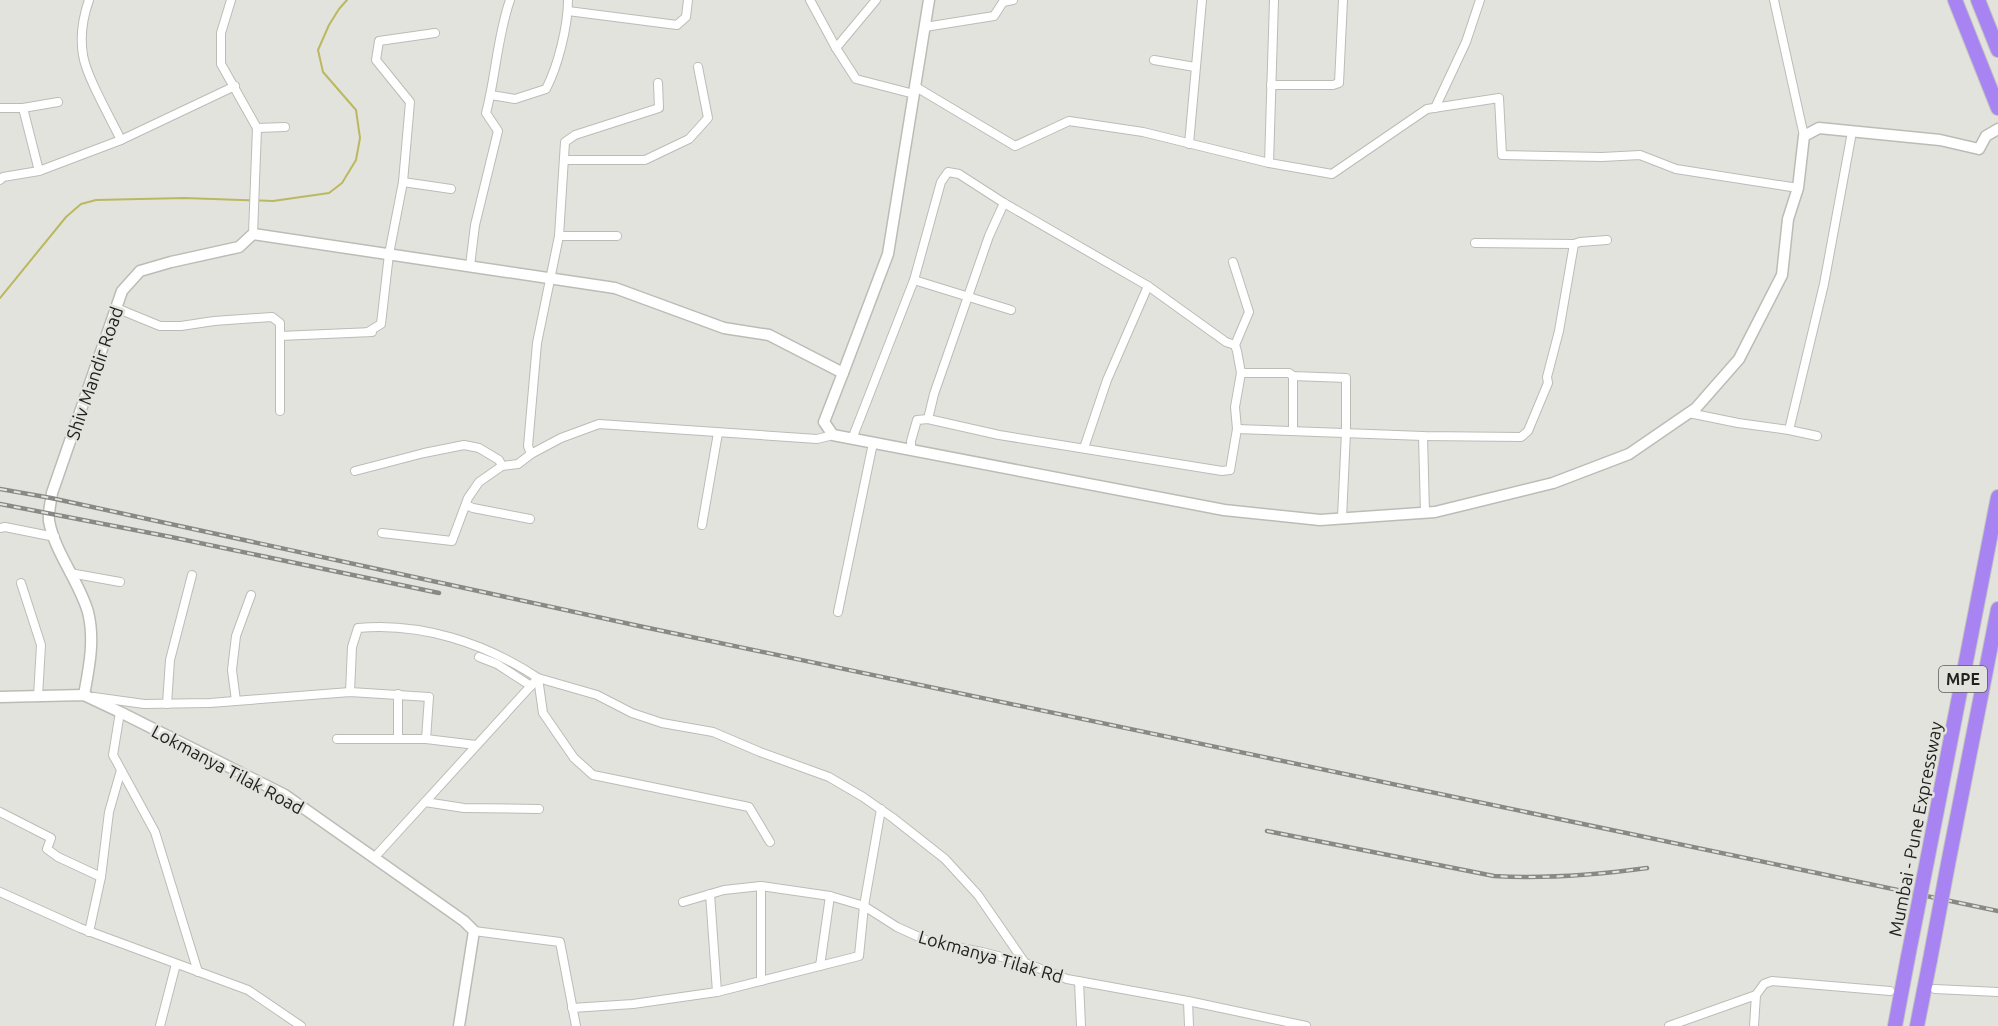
<svg xmlns="http://www.w3.org/2000/svg" width="1998" height="1026" font-family="Ubuntu,sans-serif">
<rect width="100%" height="100%" fill="#e3e3de"/>
<g fill="none" stroke-linecap="round" stroke-linejoin="round">
<!-- stream -->
<polyline stroke="#bab860" stroke-width="2" points="0,298 66,217 81,204 96,200 184,198 273,201 329,193 342,183 356,160 360,138 356,110 323,72 318,50 329,25 339,9 347,0"/>
<!-- street casing -->
<g stroke="#bcbcb7" stroke-width="10">
<g id="street">
<path d="M 89,0 C 83,17 80,37 83,55 C 86,76 111,119 121,140"/>
<polyline points="231,0 221,33 221,64 257,128 253,234"/>
<polyline points="810,0 836,48 856,79 914,94"/>
<polyline points="1774,0 1804,136"/>
<polyline points="568,11 677,25 686,17 688,0"/>
<polyline points="925,27 994,16 1003,2 1013,0"/>
<polyline points="836,48 876,0"/>
<polyline points="1154,60 1195,67"/>
<polyline points="1271,85 1333,85 1339,83 1343,0"/>
<polyline points="916,87 1015,146 1069,121 1143,132 1269,163 1332,174 1427,109 1499,98 1502,155 1602,157 1640,155 1676,169 1798,188"/>
<path d="M 491,95 L 515,99 L 546,89 C 558,66 568,26 568,0"/>
<polyline points="0,108 23,108 58,102"/>
<polyline points="23,108 39,171"/>
<polyline points="1435,108 1466,42 1480,0"/>
<polyline points="257,128 285,127"/>
<polyline points="1189,144 1202,0"/>
<polyline points="564,160 645,160 689,139 708,118 698,67"/>
<polyline points="1269,163 1274,0"/>
<polyline points="0,180 3,177 39,171 121,140 235,86"/>
<polyline points="403,182 451,189"/>
<polyline points="559,236 617,236"/>
<polyline points="1475,243 1574,244 1580,242 1607,240"/>
<polyline points="1233,262 1249,312 1235,345"/>
<path d="M 470,266 L 475,225 L 498,131 L 486,113 C 496,76 497,37 510,0"/>
<polyline points="914,280 1011,310"/>
<polyline points="116,308 160,326 181,326 214,321 272,317 280,323 280,411"/>
<polyline points="368,332 381,324 389,254 403,182 410,102 376,60 379,41 435,33"/>
<polyline points="280,336 372,332"/>
<polyline points="1241,373 1289,373 1293,376 1346,378 1346,432 1342,518"/>
<polyline points="1293,376 1293,431"/>
<polyline points="1689,413 1738,423 1789,430"/>
<polyline points="928,419 934,394 989,236 1004,203"/>
<polyline points="1237,429 1423,436 1521,437 1528,431 1548,383 1547,377 1559,331 1574,244"/>
<polyline points="1423,436 1425,513"/>
<polyline points="1817,436 1789,430 1824,284 1852,132"/>
<polyline points="852,439 914,280 941,182 948,172 959,174 1004,203 1148,286 1226,342 1235,345 1237,351 1241,373 1235,407 1237,429 1230,470 1222,471 999,435 928,419 917,420 911,441 911,450"/>
<polyline points="1084,448 1107,380 1148,286"/>
<polyline points="531,454 528,446 537,343 559,236 565,142 575,135 659,108 658,83"/>
<polyline points="355,471 424,453 464,445 479,448 499,460 502,466"/>
<polyline points="466,505 473,508 530,519"/>
<polyline points="702,525 718,433"/>
<polyline points="0,528 5,527 55,537"/>
<polyline points="382,533 452,541 468,498 479,482 502,466 518,464 531,454 561,438 599,424 817,439 833,435"/>
<polyline points="70,573 120,582"/>
<polyline points="21,583 41,645 38,696"/>
<polyline points="838,612 873,443"/>
<polyline points="479,657 497,664 531,686"/>
<path d="M 350,692 L 352,647 L 358,628 C 421,622 485,643 538,678 L 543,713 L 574,758 L 593,775 L 749,807 L 770,842"/>
<polyline points="398,694 398,739"/>
<polyline points="94,697 144,704 210,703 350,692 429,697 426,739 337,739"/>
<polyline points="236,701 232,670 236,636 251,595"/>
<polyline points="167,704 170,660 192,575"/>
<polyline points="120,712 113,755 155,832 198,972"/>
<polyline points="426,739 476,745"/>
<polyline points="425,802 464,808 539,809"/>
<polyline points="0,812 51,838 47,849 58,857 101,877"/>
<polyline points="374,858 538,678 597,695 632,713 662,723 713,732 760,752 829,777 863,797 893,818 945,859 978,895 1025,963"/>
<polyline points="0,892 80,928 248,990 301,1026"/>
<polyline points="710,894 717,992"/>
<polyline points="683,902 724,890 761,886 830,896 864,906 897,927 930,942 982,952 1025,963 1067,979 1188,1001 1306,1026"/>
<polyline points="474,931 560,942 576,1026"/>
<polyline points="89,932 101,877 109,812 121,770"/>
<polyline points="820,966 830,896"/>
<polyline points="761,981 761,886"/>
<polyline points="1079,981 1081,1026"/>
<polyline points="1935,989 1998,992"/>
<polyline points="1756,995 1764,984 1772,981 1890,991"/>
<polyline points="1188,1001 1189,1026"/>
<polyline points="572,1008 633,1004 717,992 859,956 864,906 881,809"/>
<polyline points="160,1026 176,964"/>
<polyline points="1669,1026 1756,995 1754,1026"/>
</g>
</g>
<!-- secondary casing -->
<g stroke="#bcbcb7" stroke-width="13">
<g id="secondary">
<polyline points="843,373 824,422 833,435 1224,510 1320,520 1435,512 1553,483 1629,454 1696,408 1739,359 1782,275 1788,219 1798,188 1804,136 1819,128 1940,140 1979,149 1986,136 1998,129"/>
<path d="M 84,695 C 89,668 95,640 88,612 C 79,581 55,553 49,521 C 48,512 51,502 52,493 L 122,291 L 140,271 L 171,262 L 239,247 L 253,234 L 615,288 L 724,328 L 769,335 L 843,373 L 888,254 L 929,0"/>
<polyline points="0,697 84,695 120,712 285,795 464,921 474,931 459,1026"/>
</g>
</g>
<!-- highway casing -->
<g stroke="#c1c1c0" stroke-width="16">
<g id="highway">
<polyline points="1955,0 1998,108"/>
<polyline points="1978,0 1998,50"/>
<polyline points="1927,861 1998,497"/>
<polyline points="1948,864 1998,609"/>
<polyline points="1895,1026 1908,957"/>
<polyline points="1917,1026 1930,960"/>
</g>
</g>
<!-- street -->
<use href="#street" stroke="#fff" stroke-width="8"/>
<!-- secondary -->
<use href="#secondary" stroke="#fff" stroke-width="10"/>
<!-- highway -->
<use href="#highway" stroke="#a884f3" stroke-width="14"/>
<!-- rail casing -->
<g stroke="#888885" stroke-width="4.5">
<g id="rail">
<polyline points="0,489 51,498 639,626 1998,911"/>
<polyline points="0,504 171,537 439,593"/>
<path d="M 1267,831 L 1494,876 C 1545,879 1595,875 1647,868"/>
</g>
</g>
<!-- rail -->
<use href="#rail" stroke="#e3e3de" stroke-width="2" stroke-dasharray="7" stroke-linecap="butt"/>
<!-- highway-bridge casing -->
<g stroke="#c1c1c0" stroke-width="16" stroke-linecap="butt">
<g id="highway-bridge">
<polyline points="1908,957 1927,861"/>
<polyline points="1930,960 1948,864"/>
</g>
</g>
<!-- highway-bridge -->
<use href="#highway-bridge" stroke="#a884f3" stroke-width="14"/>
</g>
<g text-anchor="middle" dominant-baseline="central" stroke-width="5" stroke-linejoin="round" paint-order="stroke">
<!-- shield labels -->
<rect fill="#e3e3de" stroke="#5b5b58" stroke-width="1.5" x="1939" y="666" width="48" height="26" rx="4.5"/>
<g font-size="16" font-weight="bold" fill="#21211f">
<text x="1963" y="679">MPE</text>
</g>
<!-- street labels -->
<g font-size="18" fill="#21211f" stroke="#e3e3de">
<text transform="translate(94 373) rotate(-71)">Shiv Mandir Road</text>
<text transform="translate(228 769) rotate(28)">Lokmanya Tilak Road</text>
<text transform="translate(1915 829) rotate(-79)">Mumbai - Pune Expressway</text>
<text transform="translate(991 956) rotate(16)">Lokmanya Tilak Rd</text>
</g>
</g>
</svg>
